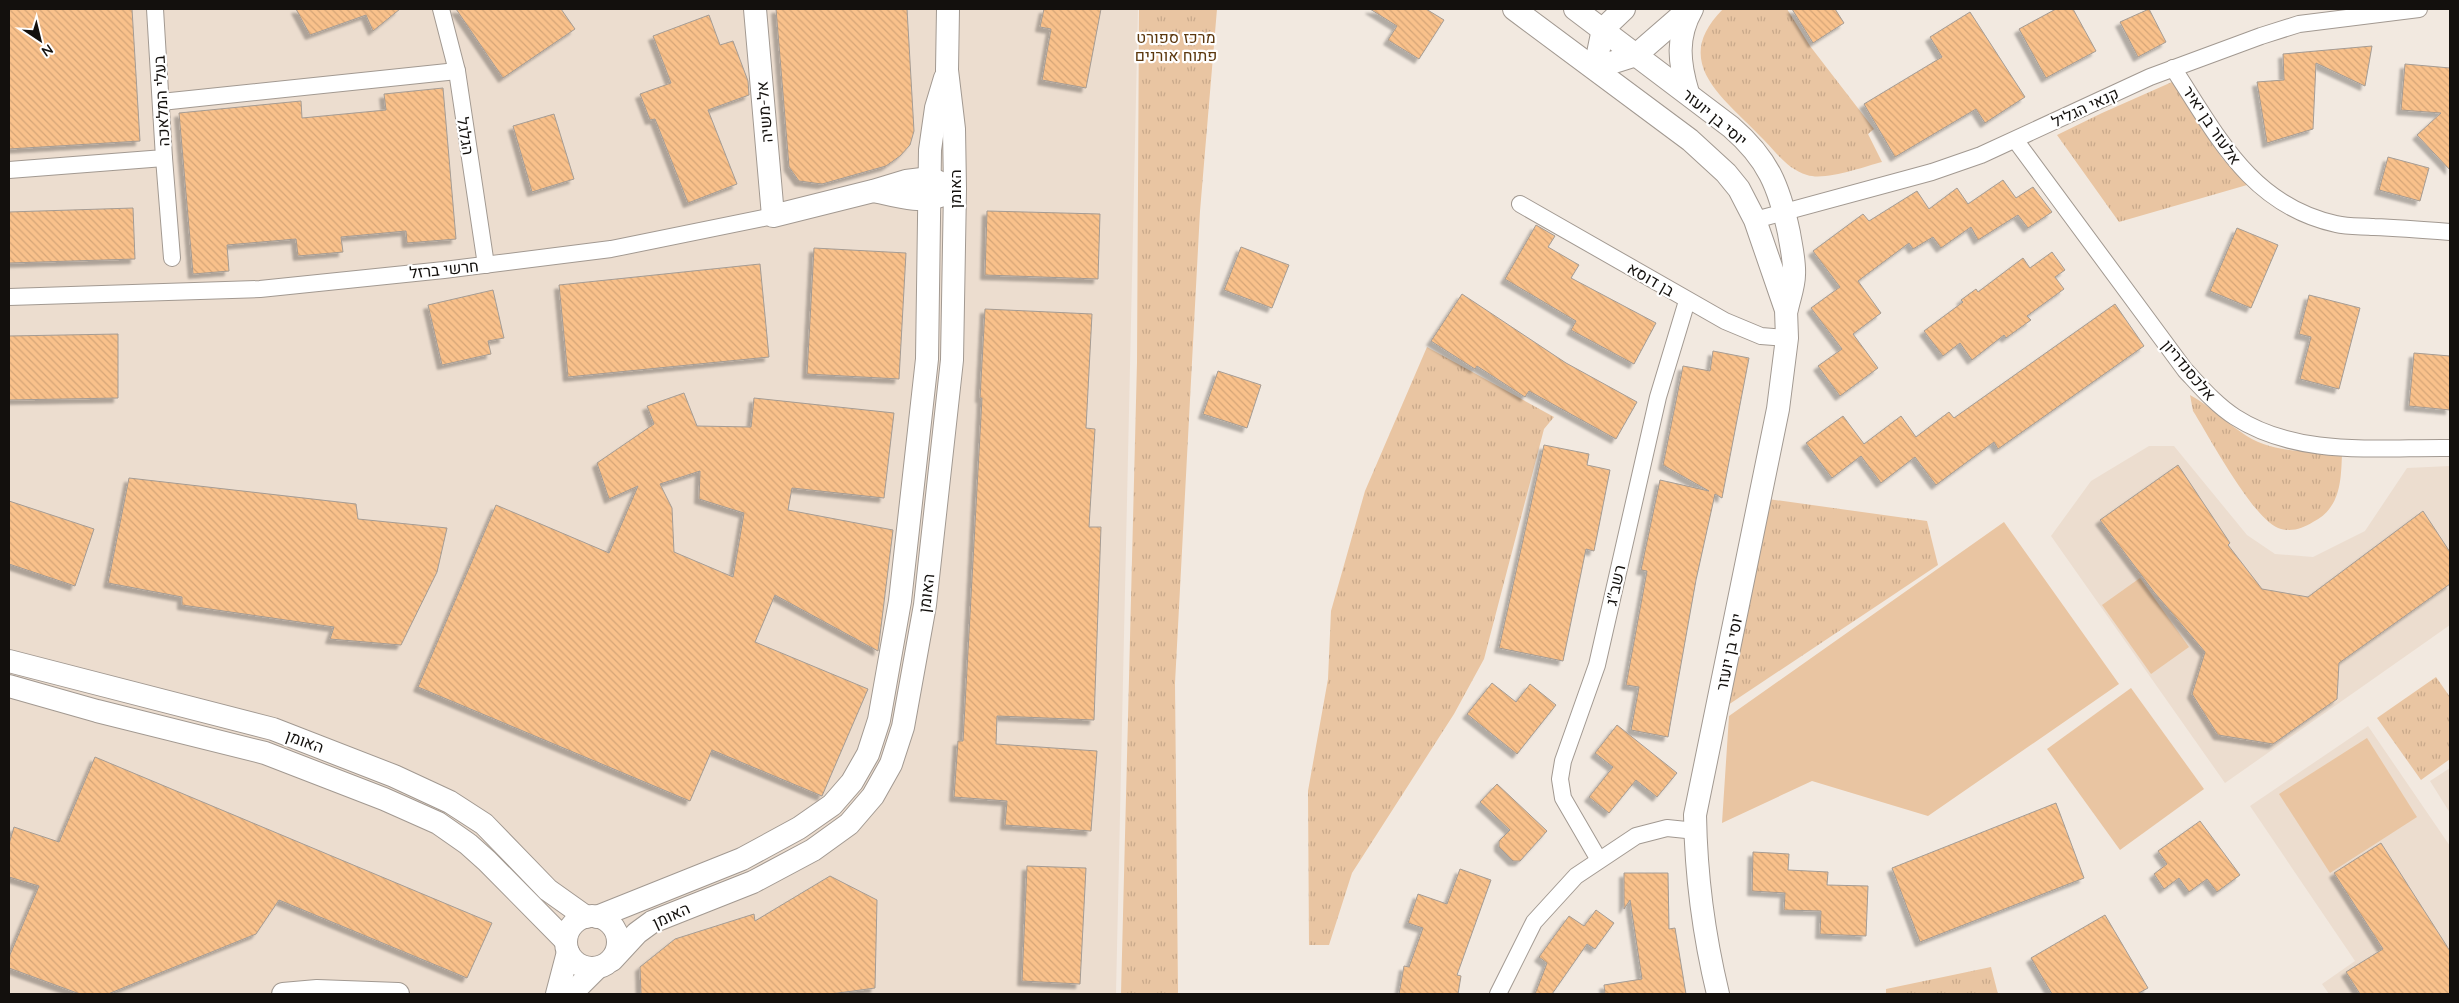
<svg xmlns="http://www.w3.org/2000/svg" width="2459" height="1003" font-family="Quicksand,Heebo,sans-serif">
<defs>
<pattern id="grass-tufts" width="24" height="20" patternUnits="userSpaceOnUse" patternTransform="scale(1.25)"><rect width="24" height="20" fill="#e9c5a2"/><path d="M3 7l-1-3M5 7V3M7 7l1-3M15 17l-1-3M17 17v-4M19 17l1-3" fill="none" stroke="#c7a88a"/></pattern>
<pattern id="building-back-hatch" width="6" height="6" patternUnits="userSpaceOnUse" patternTransform="scale(1.25)"><rect width="6" height="6" fill="#f9c18b"/><path d="M-1 5l2 2M0 0l6 6M5-1l2 2" fill="none" stroke="#d5a577"/></pattern>
<filter id="shadow"><feDropShadow dx="-4.5" dy="4.5" stdDeviation="1" flood-color="#0004"/></filter>
</defs>
<rect width="100%" height="100%" fill="#f2e9e0"/>
<!-- built -->
<g fill="#ecddcf">
<polygon points="9,9 1138,9 1116,994 9,994"/>
<polygon points="2149,446 2174,446 2247,535 2275,554 2313,557 2365,531 2407,468 2450,466 2450,625 2225,783 2051,536 2091,481"/>
<polygon points="2368,726 2450,846 2450,994 2329,994 2322,984 2355,961 2250,806"/>
<polygon points="2450,768 2450,813 2430,781"/>
</g>
<!-- grass -->
<g fill="url(#grass-tufts)">
<polygon points="1139,9 1217,9 1200,211 1175,683 1178,994 1121,994 1137,362"/>
<path d="M 1723,9 L 1787,9 L 1810,46 L 1874,129 L 1868,134 L 1882,162 C 1863,167 1825,181 1807,175 C 1785,168 1774,149 1758,134 C 1721,96 1671,61 1723,9 Z"/>
<polygon points="2172,82 2222,158 2247,185 2119,222 2057,135 2102,113"/>
<polygon points="1427,347 1554,417 1544,429 1484,659 1454,714 1352,873 1329,945 1309,945 1308,791 1328,679 1331,611 1365,491"/>
<path d="M 2190,395 C 2210,406 2223,420 2241,432 C 2270,454 2308,451 2342,453 C 2341,480 2341,508 2313,522 C 2303,528 2293,532 2281,529 C 2254,522 2209,436 2193,411 Z"/>
<polygon points="1761,498 1927,521 1938,565 1725,707"/>
<polygon points="2436,677 2450,697 2450,759 2421,780 2377,718"/>
<polygon points="1991,967 1998,994 1886,994 1886,989"/>
</g>
<!-- pitch -->
<g fill="#e9c5a2">
<polygon points="2004,522 2119,684 1928,816 1812,781 1722,823 1729,716"/>
<polygon points="2140,578 2189,647 2151,674 2102,605"/>
<polygon points="2131,688 2204,789 2120,850 2047,749"/>
<polygon points="2367,738 2417,817 2330,873 2279,794"/>
</g>
<!-- building -->
<g fill="url(#building-back-hatch)" stroke="#a59c94" fill-rule="evenodd" filter="url(#shadow)">
<polygon points="9,9 132,9 140,141 9,149"/>
<polygon points="296,9 400,9 373,31 366,15 310,35"/>
<polygon points="456,9 561,9 575,29 503,78"/>
<polygon points="776,9 907,9 914,131 910,145 900,156 886,166 822,184 799,181 789,167"/>
<polygon points="1044,9 1101,9 1086,88 1042,80 1051,29 1040,27"/>
<polygon points="1370,9 1426,9 1444,20 1419,59 1388,40 1397,26"/>
<polygon points="1792,9 1835,9 1844,23 1813,43"/>
<polygon points="2056,9 2073,9 2096,51 2046,78 2019,29"/>
<polygon points="2149,9 2166,42 2138,57 2120,22"/>
<polygon points="1970,12 2025,97 1985,123 1976,109 1895,157 1864,104 1942,57 1930,37"/>
<polygon points="709,15 720,45 733,41 748,81 749,95 708,110 737,184 688,203 655,119 650,120 640,94 671,83 653,36"/>
<polygon points="2372,46 2365,86 2316,63 2313,129 2267,143 2257,82 2284,80 2283,54"/>
<polygon points="2405,64 2450,68 2450,170 2417,135 2441,113 2401,110"/>
<polygon points="443,88 456,239 407,243 406,231 341,237 343,252 298,256 296,239 227,245 229,271 193,274 179,113 301,101 302,118 386,110 384,94"/>
<polygon points="554,114 574,179 532,192 513,126"/>
<polygon points="2388,157 2429,168 2420,201 2379,190"/>
<polygon points="2003,180 2016,198 2033,187 2052,212 2028,228 2018,215 1978,240 1971,227 1941,248 1933,237 1913,249 1909,243 1858,281 1881,313 1853,334 1878,368 1840,396 1818,366 1842,349 1811,308 1840,287 1813,251 1863,214 1869,221 1917,191 1929,209 1957,188 1968,204"/>
<polygon points="133,208 135,259 9,263 9,212"/>
<polygon points="987,211 1100,214 1098,279 985,275"/>
<polygon points="1536,225 1555,236 1548,247 1579,265 1571,278 1656,323 1634,364 1571,330 1576,321 1505,279"/>
<polygon points="2237,228 2278,245 2251,308 2210,291"/>
<polygon points="1241,247 1289,265 1272,308 1224,290"/>
<polygon points="814,248 906,253 899,379 807,374"/>
<polygon points="2052,252 2065,270 2055,277 2064,289 2027,316 2031,320 2006,338 2004,335 1972,360 1960,343 1943,356 1924,331 1963,302 1961,300 1976,289 1978,292 2023,258 2030,268"/>
<polygon points="760,264 769,357 568,377 559,285"/>
<polygon points="493,290 504,338 488,341 491,354 442,365 428,305"/>
<polygon points="1462,294 1566,363 1637,402 1616,439 1529,391 1525,397 1477,366 1475,369 1431,341"/>
<polygon points="2309,295 2360,308 2339,389 2300,379 2311,337 2299,334"/>
<polygon points="2115,304 2144,346 1998,449 1994,442 1936,485 1915,457 1881,483 1861,456 1832,478 1806,443 1843,416 1864,444 1901,416 1916,437 1949,412 1954,418"/>
<polygon points="985,309 1092,314 1086,428 1095,429 1089,527 1101,527 1094,720 997,716 996,744 1097,751 1091,831 1005,825 1007,801 954,797 958,741 963,741 982,398 980,398"/>
<polygon points="118,334 118,398 9,400 9,336"/>
<polygon points="1713,351 1749,358 1722,498 1715,494 1696,580 1668,737 1631,730 1639,687 1626,685 1647,571 1641,570 1660,480 1709,491 1663,465 1683,366 1710,371"/>
<polygon points="2414,353 2450,356 2450,410 2409,406"/>
<polygon points="1218,371 1261,385 1247,428 1203,414"/>
<path d="M 684,393 L 697,426 L 751,427 L 754,398 L 894,413 L 884,498 L 792,488 L 788,510 L 893,530 L 878,651 L 775,595 L 755,642 L 868,689 L 822,796 L 712,750 L 690,801 L 418,687 L 496,505 L 609,553 L 638,486 L 609,499 L 597,463 L 654,424 L 647,406 ZM 700,471 L 699,499 L 744,513 L 733,577 L 674,552 L 672,508 L 660,484 Z"/>
<polygon points="1544,445 1589,454 1587,465 1610,470 1594,551 1586,549 1563,661 1499,648"/>
<polygon points="2178,465 2230,543 2228,545 2262,589 2308,597 2423,511 2450,552 2450,584 2339,663 2337,699 2273,744 2218,735 2192,694 2205,652 2154,592 2100,520"/>
<polygon points="129,478 356,504 358,519 447,528 437,572 401,645 330,639 334,627 182,605 182,597 108,583"/>
<polygon points="9,501 94,529 75,586 9,564"/>
<polygon points="1492,683 1516,702 1530,684 1556,705 1517,754 1467,714"/>
<polygon points="1617,725 1677,773 1657,797 1636,780 1609,813 1589,797 1613,767 1595,753"/>
<polygon points="95,757 492,923 467,978 279,900 256,934 108,994 80,994 9,968 9,957 39,886 9,877 9,844 14,827 59,842"/>
<polygon points="1497,784 1547,831 1520,861 1513,861 1499,847 1499,841 1510,830 1480,802"/>
<polygon points="2056,803 2084,878 1920,942 1892,868"/>
<polygon points="2200,821 2240,875 2217,892 2207,879 2189,892 2179,878 2164,889 2154,874 2167,864 2158,851"/>
<polygon points="2381,843 2450,951 2450,994 2360,994 2346,972 2383,949 2334,873"/>
<polygon points="1753,852 1789,854 1788,870 1828,872 1827,885 1868,886 1866,936 1820,934 1821,911 1784,910 1785,893 1752,891"/>
<polygon points="1027,866 1086,868 1080,984 1022,981"/>
<polygon points="1460,869 1491,880 1457,975 1461,976 1458,994 1399,994 1404,966 1409,967 1423,928 1408,923 1418,894 1447,904"/>
<polygon points="1624,873 1668,873 1669,929 1675,928 1686,994 1605,994 1604,985 1642,979 1630,900 1624,909"/>
<polygon points="830,876 877,900 875,988 831,994 641,994 640,967 675,939 754,914 755,921"/>
<polygon points="1596,910 1614,923 1595,949 1587,944 1552,994 1535,994 1547,963 1539,957 1555,935 1569,916 1584,926"/>
<polygon points="2105,915 2148,988 2137,994 2052,994 2031,958"/>
</g>
<g fill="none" stroke-linecap="round" stroke-linejoin="round">
<!-- street casing -->
<g stroke="#a29991" stroke-width="18">
<g id="street">
<polyline points="441,9 457,71 486,265"/>
<path d="M 2173,68 C 2217,135 2250,205 2336,224 C 2348,227 2361,226 2374,227 C 2399,228 2425,230 2450,232"/>
<polyline points="161,102 457,71"/>
<path d="M 2016,141 L 2185,370 C 2200,386 2216,405 2235,417 C 2299,458 2378,447 2450,448"/>
<polyline points="164,158 172,258"/>
<polyline points="9,170 164,158 155,9"/>
<polyline points="1520,204 1725,321 1761,336 1787,338"/>
<polyline points="1755,220 1932,172 1981,155 2150,77 2261,36 2299,24 2419,9"/>
<polyline points="9,297 260,289 444,270 611,249 773,216"/>
<polyline points="1599,860 1563,798 1560,779 1563,761 1597,665 1658,397 1687,301"/>
<polyline points="1498,994 1534,922 1576,876 1636,836 1667,828 1696,831"/>
</g>
</g>
<!-- secondary casing -->
<g stroke="#a29991" stroke-width="24">
<g id="secondary">
<polyline points="755,9 773,216 873,191 906,181 930,178 943,184"/>
<path d="M 1514,9 L 1690,140 L 1726,173 L 1739,189 L 1755,220 L 1786,310 L 1787,338 L 1778,409 L 1695,815 C 1696,875 1704,936 1718,994"/>
<path d="M 1575,9 L 1731,127 C 1768,159 1779,186 1789,233 C 1791,246 1795,262 1794,275 C 1794,286 1789,299 1787,309"/>
<polyline points="1595,68 1636,55 1689,9"/>
<polyline points="1595,68 1603,29 1624,9"/>
<path d="M 1688,93 C 1679,63 1676,37 1692,9"/>
<path d="M 874,191 C 897,196 920,204 943,195"/>
<polyline points="9,661 273,729 394,776 450,802 484,824 548,890 586,917"/>
<polyline points="9,686 97,711 265,753 384,799 438,823 468,844 487,861 566,941"/>
<circle cx="592" cy="942" r="26"/>
<polyline points="597,917 742,859 799,828 832,805 852,782 868,754 879,720 900,601 927,359 930,150 936,108 945,78"/>
<polyline points="612,960 637,933 652,922 753,882 813,850 849,824 873,796 891,764 903,727 925,605 952,360 955,189 954,129 947,70 948,9"/>
<polyline points="283,994 317,991 398,994"/>
<polyline points="557,994 568,952"/>
<polyline points="571,994 596,969"/>
</g>
</g>
<!-- street -->
<use href="#street" stroke="#fff" stroke-width="16"/>
<!-- secondary -->
<use href="#secondary" stroke="#fff" stroke-width="22"/>
</g>
<g text-anchor="middle" dominant-baseline="central" stroke-width="4.5" stroke-linejoin="round" paint-order="stroke">
<!-- park labels -->
<g font-size="16" fill="#5c380e" stroke="#fff">
<text x="1176" y="37">מרכז ספורט<tspan x="1176" dy="18">פתוח אורנים</tspan></text>
</g>
<!-- street labels -->
<g font-size="16" fill="#13100d" stroke="#fff">
<text transform="translate(161 101) rotate(-93)">בעלי המלאכה</text>
<text transform="translate(2085 107) rotate(-25)">קנאי הגליל</text>
<text transform="translate(764 112) rotate(-95)">אל-משיה</text>
<text transform="translate(1715 117) rotate(40)">יוסי בן יועזר</text>
<text transform="translate(2212 125) rotate(56)">אלעזר בן יאיר</text>
<text transform="translate(466 136) rotate(81)">הגלגל</text>
<text transform="translate(955 189) rotate(-90)">האומן</text>
<text transform="translate(444 269) rotate(-6)">חרשי ברזל</text>
<text transform="translate(1651 279) rotate(30)">בן דוסא</text>
<text transform="translate(2189 370) rotate(50)">אלכסנדריון</text>
<text transform="translate(1615 585) rotate(-77)">רשב"ג</text>
<text transform="translate(926 593) rotate(-83)">האומן</text>
<text transform="translate(1729 652) rotate(-78)">יוסי בן יועזר</text>
<text transform="translate(305 741) rotate(20)">האומן</text>
<text transform="translate(671 915) rotate(-25)">האומן</text>
</g>
</g>
<!-- border -->
<rect width="2459" height="1003" fill="none" stroke="#13100d" stroke-width="20"/>
<!-- north arrow -->
<g transform="translate(40 40) rotate(145)" stroke="#ffffff" stroke-width="4" paint-order="stroke">
<path d="M0-4L9 19L0 12L-9 19Z" fill="#13100d"/>
<text y="-8" font-size="14" font-weight="bold" text-anchor="middle" fill="#13100d">N</text>
</g>
</svg>
